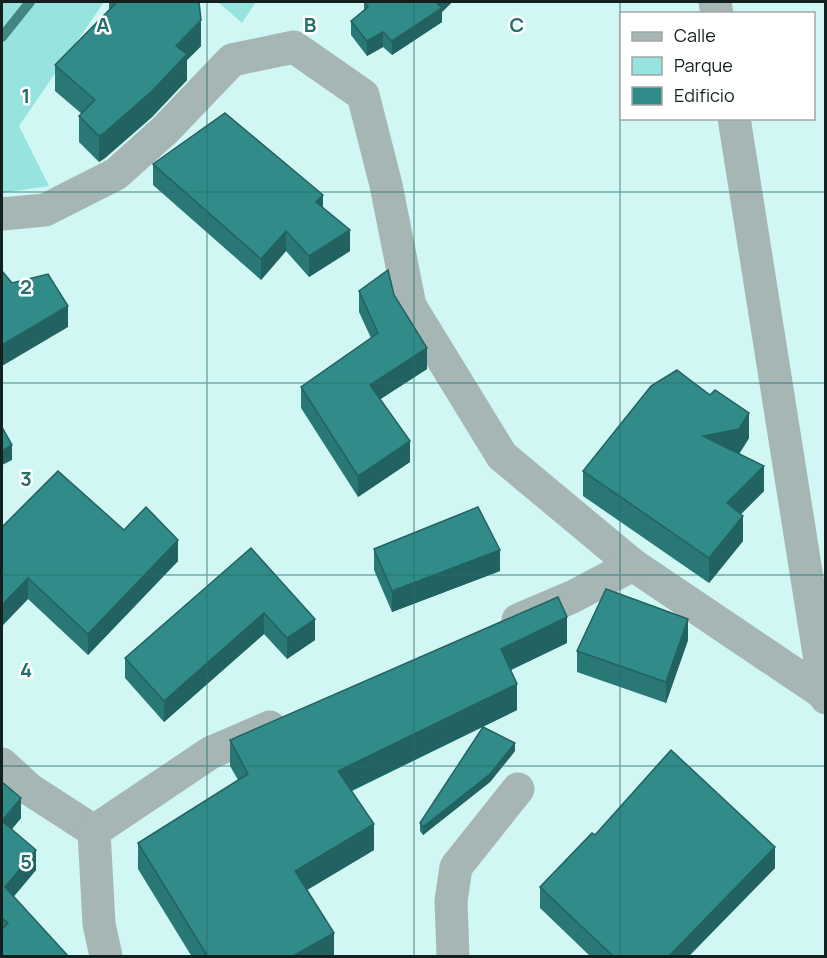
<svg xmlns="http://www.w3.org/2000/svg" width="827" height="958" font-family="Manrope,sans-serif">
<rect width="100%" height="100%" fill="#d0f7f4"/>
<!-- green -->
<g fill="#97e3df">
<polygon points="2,2 104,2 19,126 49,186 2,193"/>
<polygon points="218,2 256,2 242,23"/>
</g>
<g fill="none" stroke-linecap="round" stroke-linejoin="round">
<!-- stream -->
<polyline stroke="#438581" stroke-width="10" points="2,37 30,2"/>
<!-- minor -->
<g stroke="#a6b6b5" stroke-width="33">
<polyline points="715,2 717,14"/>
<polyline points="734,118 826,698"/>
<polyline points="2,214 45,210 116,174 165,130 232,60 294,47 363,95 386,185 410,306 502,456 633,565 826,695"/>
<polyline points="518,620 572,597 633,565"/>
<polyline points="2,764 29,789 94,831"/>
<polyline points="94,831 210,753 270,727"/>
<polyline points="94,831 99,924 106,956"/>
<polyline points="453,956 451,901 456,867 518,789"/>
</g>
</g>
<!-- wall -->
<g fill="#2a7876">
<polygon points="109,2 199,2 201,46 187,60 187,80 152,117 105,158 99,162 79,142 79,116 82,114 55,91 55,65 109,10"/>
<polygon points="364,2 452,2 442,12 442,22 392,55 383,47 367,56 351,35 351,21 364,11"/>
<polygon points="153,164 323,207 350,251 309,277 286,251 261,280 153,185"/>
<polygon points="359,291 394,295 427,369 380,399 410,462 358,497 301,408 301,387 371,338 359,312"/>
<polygon points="749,438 739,454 764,491 741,514 743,541 709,583 583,496 583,471"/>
<polygon points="2,527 124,530 178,561 88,655 28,599 2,626"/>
<polygon points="251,548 315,640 287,659 264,634 164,722 125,678 125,658"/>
<polygon points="374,549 500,571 392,612 374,570"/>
<polygon points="688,640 666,703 577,672 577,651"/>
<polygon points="567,643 510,670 517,710 352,791 374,850 307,890 334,957 192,957 138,869 138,843 238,780 230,766 230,740"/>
<polygon points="515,751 490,782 423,835 420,831 420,823"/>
<polygon points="2,782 21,818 12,829 36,870 14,896 2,957"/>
<polygon points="595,835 775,868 688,957 591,957 540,908 540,887"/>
</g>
<!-- shaded-wall -->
<g fill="#226260">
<polygon points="437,2 452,2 442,12 442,22 392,55 392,41"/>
<polygon points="201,20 201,46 187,60 187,80 152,117 105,158 99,162 99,136 176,46"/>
<polygon points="383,32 383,47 367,56 367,41"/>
<polygon points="323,195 323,216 316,202"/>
<polygon points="350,230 350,251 309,277 309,256"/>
<polygon points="286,231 286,251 261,280 261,259"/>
<polygon points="68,306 68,327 2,366 2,345"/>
<polygon points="427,348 427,369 370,406 370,385"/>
<polygon points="749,413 749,438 739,454 703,436"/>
<polygon points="410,441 410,462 358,497 358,476"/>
<polygon points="12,445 12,460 2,465 2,451"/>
<polygon points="764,466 764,491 727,528 727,503"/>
<polygon points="743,516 743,541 709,583 709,558"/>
<polygon points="178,540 178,561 88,655 88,634"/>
<polygon points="500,550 500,571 392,612 392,591"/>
<polygon points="28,578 28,599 2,626 2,605"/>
<polygon points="264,613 264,634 164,722 164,701"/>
<polygon points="567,617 567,643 501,675 501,649"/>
<polygon points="315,619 315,640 287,659 287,638"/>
<polygon points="688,619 688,640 666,703 666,682"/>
<polygon points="517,684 517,710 338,797 338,771"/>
<polygon points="515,743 515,751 490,782 423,835 423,827"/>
<polygon points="21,798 21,818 2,841 2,821"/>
<polygon points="374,824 374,850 295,897 295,871"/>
<polygon points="775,847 775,868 688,957 668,957"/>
<polygon points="36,850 36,870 5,907 5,887"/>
<polygon points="334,933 334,957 291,957"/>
</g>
<!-- building -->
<g fill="#318c89" stroke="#226260" stroke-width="1.5">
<polygon points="117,2 199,2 201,20 176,46 187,54 152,91 105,132 99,136 79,116 95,100 55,65"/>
<polygon points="365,2 437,2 436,2 442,8 392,41 383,32 367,41 351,21 368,7"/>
<polygon points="225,113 323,195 316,202 350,230 309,256 286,231 261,259 153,164"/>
<polygon points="388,270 394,295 427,348 370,385 410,441 358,476 301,387 378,333 359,291"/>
<polygon points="2,271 12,283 48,274 68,306 2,345"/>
<polygon points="677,370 710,395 715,390 749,413 739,429 703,436 764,466 727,503 743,516 709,558 583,471 651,386"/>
<polygon points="2,427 12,445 2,451"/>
<polygon points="58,471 124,530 146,507 178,540 88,634 28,578 2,605 2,527"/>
<polygon points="478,507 500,550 392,591 374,549"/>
<polygon points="251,548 315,619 287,638 264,613 164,701 125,658"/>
<polygon points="606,589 688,619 666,682 577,651"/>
<polygon points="558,597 567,617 501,649 517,684 338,771 374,824 295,871 334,933 291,957 208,957 138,843 248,774 230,740"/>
<polygon points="483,727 515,743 490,774 423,827 420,823"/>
<polygon points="671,750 775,847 668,957 614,957 540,887 592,833 595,835"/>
<polygon points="2,782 21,798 2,821 36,850 5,887 69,957 2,957 2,929 8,923 2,918"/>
</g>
<!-- grid -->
<path fill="none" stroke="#246f6c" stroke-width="1.5" stroke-opacity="0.55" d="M 207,2 L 207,956M 414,2 L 414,956M 620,2 L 620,956M 2,192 L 826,192M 2,383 L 826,383M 2,575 L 826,575M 2,766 L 826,766"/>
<g font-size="20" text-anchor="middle" font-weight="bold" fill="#246f6c" stroke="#fff" stroke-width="5" stroke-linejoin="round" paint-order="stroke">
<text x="103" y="32">A</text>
<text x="310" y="32">B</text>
<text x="517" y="32">C</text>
<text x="26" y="103">1</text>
<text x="26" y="294">2</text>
<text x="26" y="486">3</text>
<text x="26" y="677">4</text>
<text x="26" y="869">5</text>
</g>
<!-- border -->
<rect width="827" height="958" fill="none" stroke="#12201f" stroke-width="6"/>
<!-- legend -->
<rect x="620" y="12" width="195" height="108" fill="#ffffff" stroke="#a0a6a5" stroke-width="1.5"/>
<rect x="632" y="32" width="30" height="9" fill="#a6b6b5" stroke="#a0a6a5" stroke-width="1.5"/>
<text x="674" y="42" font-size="18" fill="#12201f">Calle</text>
<rect x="632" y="57" width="30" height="18" fill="#97e3df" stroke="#a0a6a5" stroke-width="1.5"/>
<text x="674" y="72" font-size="18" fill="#12201f">Parque</text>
<rect x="632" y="87" width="30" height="18" fill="#318c89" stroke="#a0a6a5" stroke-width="1.5"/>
<text x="674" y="102" font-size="18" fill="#12201f">Edificio</text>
</svg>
